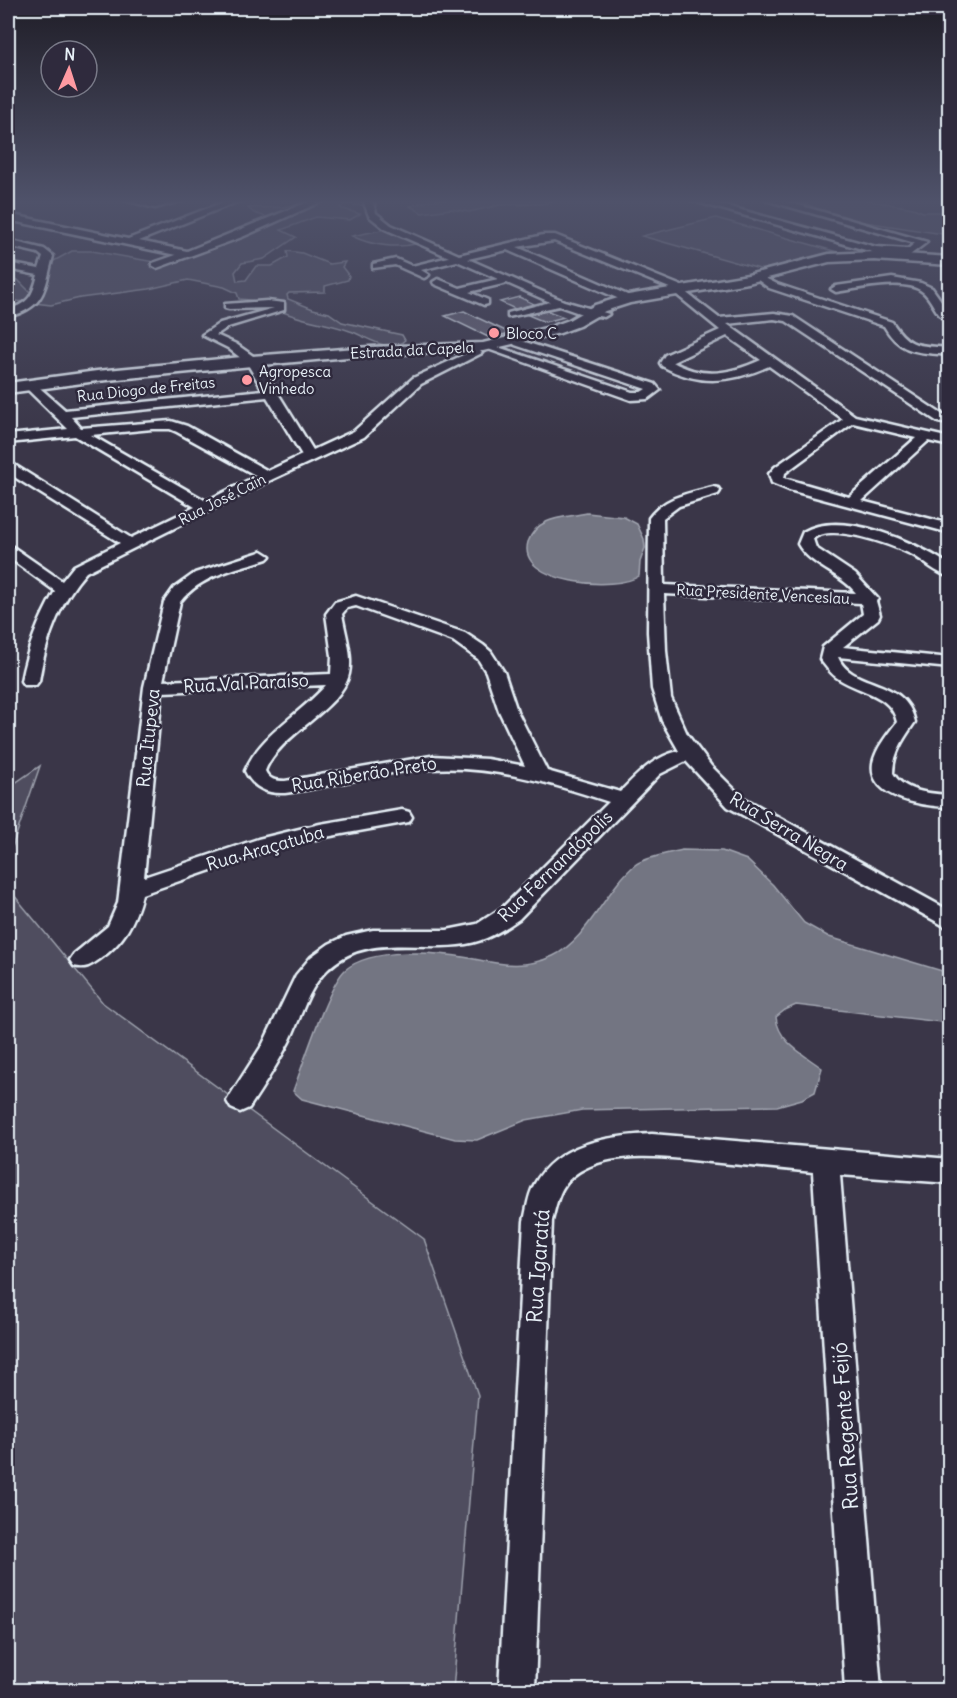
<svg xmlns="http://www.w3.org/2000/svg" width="957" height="1698" font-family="Delius,sans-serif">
<rect width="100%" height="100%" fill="#3a3648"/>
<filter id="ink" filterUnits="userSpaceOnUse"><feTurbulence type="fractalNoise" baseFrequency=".0167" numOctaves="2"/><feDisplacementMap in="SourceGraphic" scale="12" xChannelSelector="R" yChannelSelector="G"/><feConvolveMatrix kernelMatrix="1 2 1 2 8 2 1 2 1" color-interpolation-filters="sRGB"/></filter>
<g filter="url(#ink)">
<!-- green -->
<g fill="#504e5f" stroke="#9ca0ac" stroke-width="1.5">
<path d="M 315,200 L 378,200 L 376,205 L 343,205 L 340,208 L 360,214 L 350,220 L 316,217 L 281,230 L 296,237 L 264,259 L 242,263 L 235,272 L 237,281 L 246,280 L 256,266 L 272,266 L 288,257 L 287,251 L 302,253 L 329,264 L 345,262 L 342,267 L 349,276 L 348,280 L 325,286 L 325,292 L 289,293 L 287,295 L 288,299 L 313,309 L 329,313 L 342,322 L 402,335 L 405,340 C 389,355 366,336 350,331 C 328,323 304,321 283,312 C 267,306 256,299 239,299 L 237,293 L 224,287 L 188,280 L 149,289 L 80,298 L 51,305 L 8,300 L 8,280 L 18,280 L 32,294 L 50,263 L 72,251 L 92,251 L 160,263 L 270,218 L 254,213 L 248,208 L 283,207 Z"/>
<polygon points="432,200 558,200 541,204 500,205 469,212 451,209 422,213 410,206"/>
<polygon points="799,200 866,200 913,208 923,212 949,212 949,235 845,219 825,213"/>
<polygon points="716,218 834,251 763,270 642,236"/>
<path d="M 386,229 L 420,243 C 398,249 372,246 352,236 Z"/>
<polygon points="40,766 8,859 8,788"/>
<polygon points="8,888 103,1003 424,1239 478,1395 453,1690 8,1690"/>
</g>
<!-- water -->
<g fill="#737482" stroke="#a2a6b1" stroke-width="1.5">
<path d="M 587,513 L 624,517 L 637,524 L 644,539 L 645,548 L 640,562 L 639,576 C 617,592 516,584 528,542 C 531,534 537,526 546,522 C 557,516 574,516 587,513 Z"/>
<path d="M 682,850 L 722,851 L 747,860 L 773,885 L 804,923 L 829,937 L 949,973 L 949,1023 L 796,1005 L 785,1010 L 776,1017 C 778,1042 803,1054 822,1068 L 815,1092 L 802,1099 L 777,1106 L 582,1110 L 526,1120 L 477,1140 L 455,1139 L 302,1099 L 293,1091 C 303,1065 328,986 345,970 C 372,947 436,952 469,958 C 500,964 523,970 553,956 C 588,939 606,889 635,865 C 643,858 671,853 682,850 Z"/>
</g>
<!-- building -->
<g fill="#636171" stroke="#e8f1f8" stroke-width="1.5">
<polygon points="519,297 534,304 515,309 500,302"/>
<polygon points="464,311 478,318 510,333 490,338 445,316"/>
<polygon points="548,311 564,317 545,322 528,315"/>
</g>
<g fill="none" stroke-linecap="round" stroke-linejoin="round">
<!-- minor casing -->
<g stroke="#e8f1f8" stroke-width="5">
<g id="minor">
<polygon points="125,200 155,202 184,200 155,208"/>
<polygon points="229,200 242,200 139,241 187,251 313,200 325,200 242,237 157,268 152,265 153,263 176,255 8,220 8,214 128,239"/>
<path d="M 363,200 L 372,200 L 376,213 L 391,225 L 459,255 L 543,235 L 555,235 L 684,287 L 684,291 L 719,318 L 774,313 L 793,316 L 949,419 L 943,423 L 938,422 L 786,321 L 774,319 L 727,324 L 855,416 L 950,438 L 950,446 L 928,441 L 862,501 L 950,524 L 950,533 L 789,490 L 772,483 L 769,474 L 775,467 L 843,419 L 769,366 C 731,383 698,386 662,366 L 660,363 L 665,355 L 720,330 L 677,295 L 677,291 L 554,241 L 517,247 L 632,297 L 632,301 L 624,301 L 507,250 L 468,259 L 564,301 L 609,314 L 604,317 L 579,313 L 559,306 L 508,317 L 508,313 L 550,302 L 507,283 L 469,292 L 488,300 L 488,304 L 484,305 L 434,284 L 433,282 L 438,279 L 460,288 L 498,279 L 457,261 L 421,270 L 429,275 L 424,278 L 395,265 L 373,268 L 373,264 L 396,259 L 412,266 L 449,257 L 385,229 L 369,216 ZM 727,336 L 761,360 C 730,374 703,379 673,362 ZM 853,423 L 916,438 L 849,497 L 784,478 L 785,473 Z"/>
<polygon points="690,200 705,200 876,247 908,249 915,243 766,200 781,200 927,242 910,255 876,253"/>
<path d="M 8,240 L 44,249 L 53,256 C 44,290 46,307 8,317 L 8,310 C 30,302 32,297 38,275 L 8,269 L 8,263 L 39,269 L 43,257 L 38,253 L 8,246 Z"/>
<path d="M 763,277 L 777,284 L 892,322 C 910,349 919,345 950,348 L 950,355 C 919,352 901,355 884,326 L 769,288 L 758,280 Z"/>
<path d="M 892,278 L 921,283 L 932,288 L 950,313 L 950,323 C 936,317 933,300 923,292 C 905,277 857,289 836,292 L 831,289 L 836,286 Z"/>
<path d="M 267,301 L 284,303 L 284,310 L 228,327 L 216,335 L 236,344 L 256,358 L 313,450 L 354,431 L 413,378 L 472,351 L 480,351 L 482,353 L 421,384 L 364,437 L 273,479 L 86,572 C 59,602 45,643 39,681 L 36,685 L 24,685 L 21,681 C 27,649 39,619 55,591 L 8,557 L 8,546 L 13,547 L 62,581 L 74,566 L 120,543 L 8,473 L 8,463 L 13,464 L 131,538 L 195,507 L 75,436 L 8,443 L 8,435 L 68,429 L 23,385 L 25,382 L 33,382 L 65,410 L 263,390 L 247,363 L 228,348 L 202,335 L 220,323 L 274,308 L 229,309 L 225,308 L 225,304 ZM 267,397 L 302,455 L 268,471 L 187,426 L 171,421 L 81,428 L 71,417 ZM 152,429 L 170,429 L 177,432 L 257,476 L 206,501 L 91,435 Z"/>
<polygon points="519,340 655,384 660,390 648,399 631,400 488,349 494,346 498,347 632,392 641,392 646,389 515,345 513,343"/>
<path d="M 713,487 L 718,488 L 720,491 L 718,494 L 679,506 L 663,518 L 664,585 L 856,593 C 841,573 810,566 798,544 L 803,532 C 842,509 915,542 950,565 L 950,577 C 936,573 925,562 913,555 C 892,545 831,522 813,539 L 816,548 L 855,574 L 878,599 L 876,601 L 880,615 L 878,619 L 843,647 L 950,658 L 950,668 L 838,657 C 852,690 905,676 915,722 C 904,738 893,753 893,773 C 903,792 931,794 950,795 L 950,807 C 924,806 868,799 873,763 C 876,748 888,734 897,722 C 891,694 861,693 839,679 C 831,674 826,667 820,659 L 823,647 L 863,614 L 861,603 L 664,594 L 666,651 L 671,698 L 687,734 L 711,766 L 742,797 L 950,911 L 950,929 L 728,807 L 686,761 L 660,774 L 519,919 C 503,930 486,941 466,944 C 417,952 366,932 327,970 C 307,989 301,1018 289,1042 C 277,1065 263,1087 249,1108 L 240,1112 L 231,1108 L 227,1101 L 231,1094 L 263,1044 L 296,975 L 311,957 L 329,944 L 346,936 L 373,930 L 447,930 L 477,924 L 503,907 L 609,802 C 552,783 490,765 430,769 C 381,771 333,787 285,793 C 267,794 253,788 245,771 C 260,734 300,715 326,685 L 162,692 L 144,877 L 258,839 L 320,824 L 402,810 L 409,812 L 412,817 L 409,822 L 320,838 L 263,852 L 142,894 C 135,922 124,942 100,959 C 90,966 85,969 74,966 L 70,960 L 74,954 L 108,926 L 118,903 L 144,687 L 164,602 L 174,588 L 195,573 L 257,553 L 262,551 L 270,556 L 267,559 C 236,569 201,575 180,602 L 163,681 L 331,674 L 332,656 L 326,614 L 335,602 L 356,596 L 465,633 L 483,645 L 491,652 L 504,672 L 517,711 L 547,771 L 620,792 C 638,774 653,757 679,751 L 662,721 L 652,689 L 648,632 L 649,518 C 664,497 689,493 713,487 ZM 356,606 L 453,641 L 478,659 L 486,672 L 499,711 L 525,766 L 487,759 L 431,756 L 285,781 C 276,781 269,780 265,771 C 279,734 341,710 349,674 C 353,655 345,633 342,614 L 347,608 Z"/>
<path d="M 652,1134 L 950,1159 L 950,1183 L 840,1175 L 881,1690 L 845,1690 L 813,1172 C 783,1169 752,1166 721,1163 C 677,1159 611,1146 573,1176 C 559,1187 556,1205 552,1221 L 535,1690 L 499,1690 L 524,1221 C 527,1209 528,1196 534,1185 C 556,1143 609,1136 652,1134 Z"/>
</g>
</g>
<!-- major casing -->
<g stroke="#e8f1f8" stroke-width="5">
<polygon id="major" points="874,252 950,257 950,265 874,260 829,262 748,283 630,303 605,311 579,326 560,333 483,351 369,355 252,366 97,381 8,393 8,383 97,371 252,356 369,347 483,343 550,327 569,320 595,305 628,295 748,275 829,254"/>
</g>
<!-- minor -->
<use href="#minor" fill="#2f2a3d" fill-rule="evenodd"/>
<!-- major -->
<use href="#major" fill="#2f2a3d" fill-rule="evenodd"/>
</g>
</g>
<!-- sky -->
<linearGradient id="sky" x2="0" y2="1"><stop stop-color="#201e28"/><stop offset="0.46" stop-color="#4f526a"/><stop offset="1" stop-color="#4f526a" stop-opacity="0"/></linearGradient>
<rect width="957" height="438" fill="url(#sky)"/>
<!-- markers -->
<g fill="#ff9aa2" stroke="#2f2a3d" stroke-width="2">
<circle cx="494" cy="333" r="6"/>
<circle cx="247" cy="380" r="6"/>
</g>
<g text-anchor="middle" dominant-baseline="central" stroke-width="5" stroke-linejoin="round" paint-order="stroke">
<!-- far-poi labels -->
<g font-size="15" fill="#e8f1f8" stroke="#2f2a3d" text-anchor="start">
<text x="506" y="333">Bloco C</text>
<text x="259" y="371">Agropesca<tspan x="259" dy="17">Vinhedo</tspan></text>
</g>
<!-- far-street labels -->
<g font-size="15" fill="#e8f1f8" stroke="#2f2a3d">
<text transform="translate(412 350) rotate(-3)">Estrada da Capela</text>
<text transform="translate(146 389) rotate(-6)">Rua Diogo de Freitas</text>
<text transform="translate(222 499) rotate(-27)">Rua José Cain</text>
<text transform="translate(763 594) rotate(3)">Rua Presidente Venceslau</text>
</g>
<!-- street labels -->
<g font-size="18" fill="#e8f1f8" stroke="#2f2a3d">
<text transform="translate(246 683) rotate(-3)">Rua Val Paraíso</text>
<text transform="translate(148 738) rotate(-84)">Rua Itupeva</text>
<text transform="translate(364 774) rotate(-9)">Rua Riberão Preto</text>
<text transform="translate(789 831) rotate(31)">Rua Serra Negra</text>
<text transform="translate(265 848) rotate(-16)">Rua Araçatuba</text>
<text transform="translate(555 866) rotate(-44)">Rua Fernandópolis</text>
</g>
<!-- near-street labels -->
<g font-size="21" fill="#e8f1f8" stroke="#2f2a3d">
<text transform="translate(538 1266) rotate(-86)">Rua Igaratá</text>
<text transform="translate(845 1426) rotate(-94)">Rua Regente Feijó</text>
</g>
</g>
<!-- margin -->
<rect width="957" height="1698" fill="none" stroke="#2f2a3d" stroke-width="30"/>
<rect x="15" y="15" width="927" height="1668" fill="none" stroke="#e8f1f8" stroke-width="2" filter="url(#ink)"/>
<!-- north arrow -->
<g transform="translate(69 69) rotate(3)"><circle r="28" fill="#2f2a3d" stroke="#797a88" stroke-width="1.5"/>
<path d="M0-4.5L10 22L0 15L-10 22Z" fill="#ff9aa2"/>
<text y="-9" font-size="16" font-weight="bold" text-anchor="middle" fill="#e8f1f8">N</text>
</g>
</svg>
